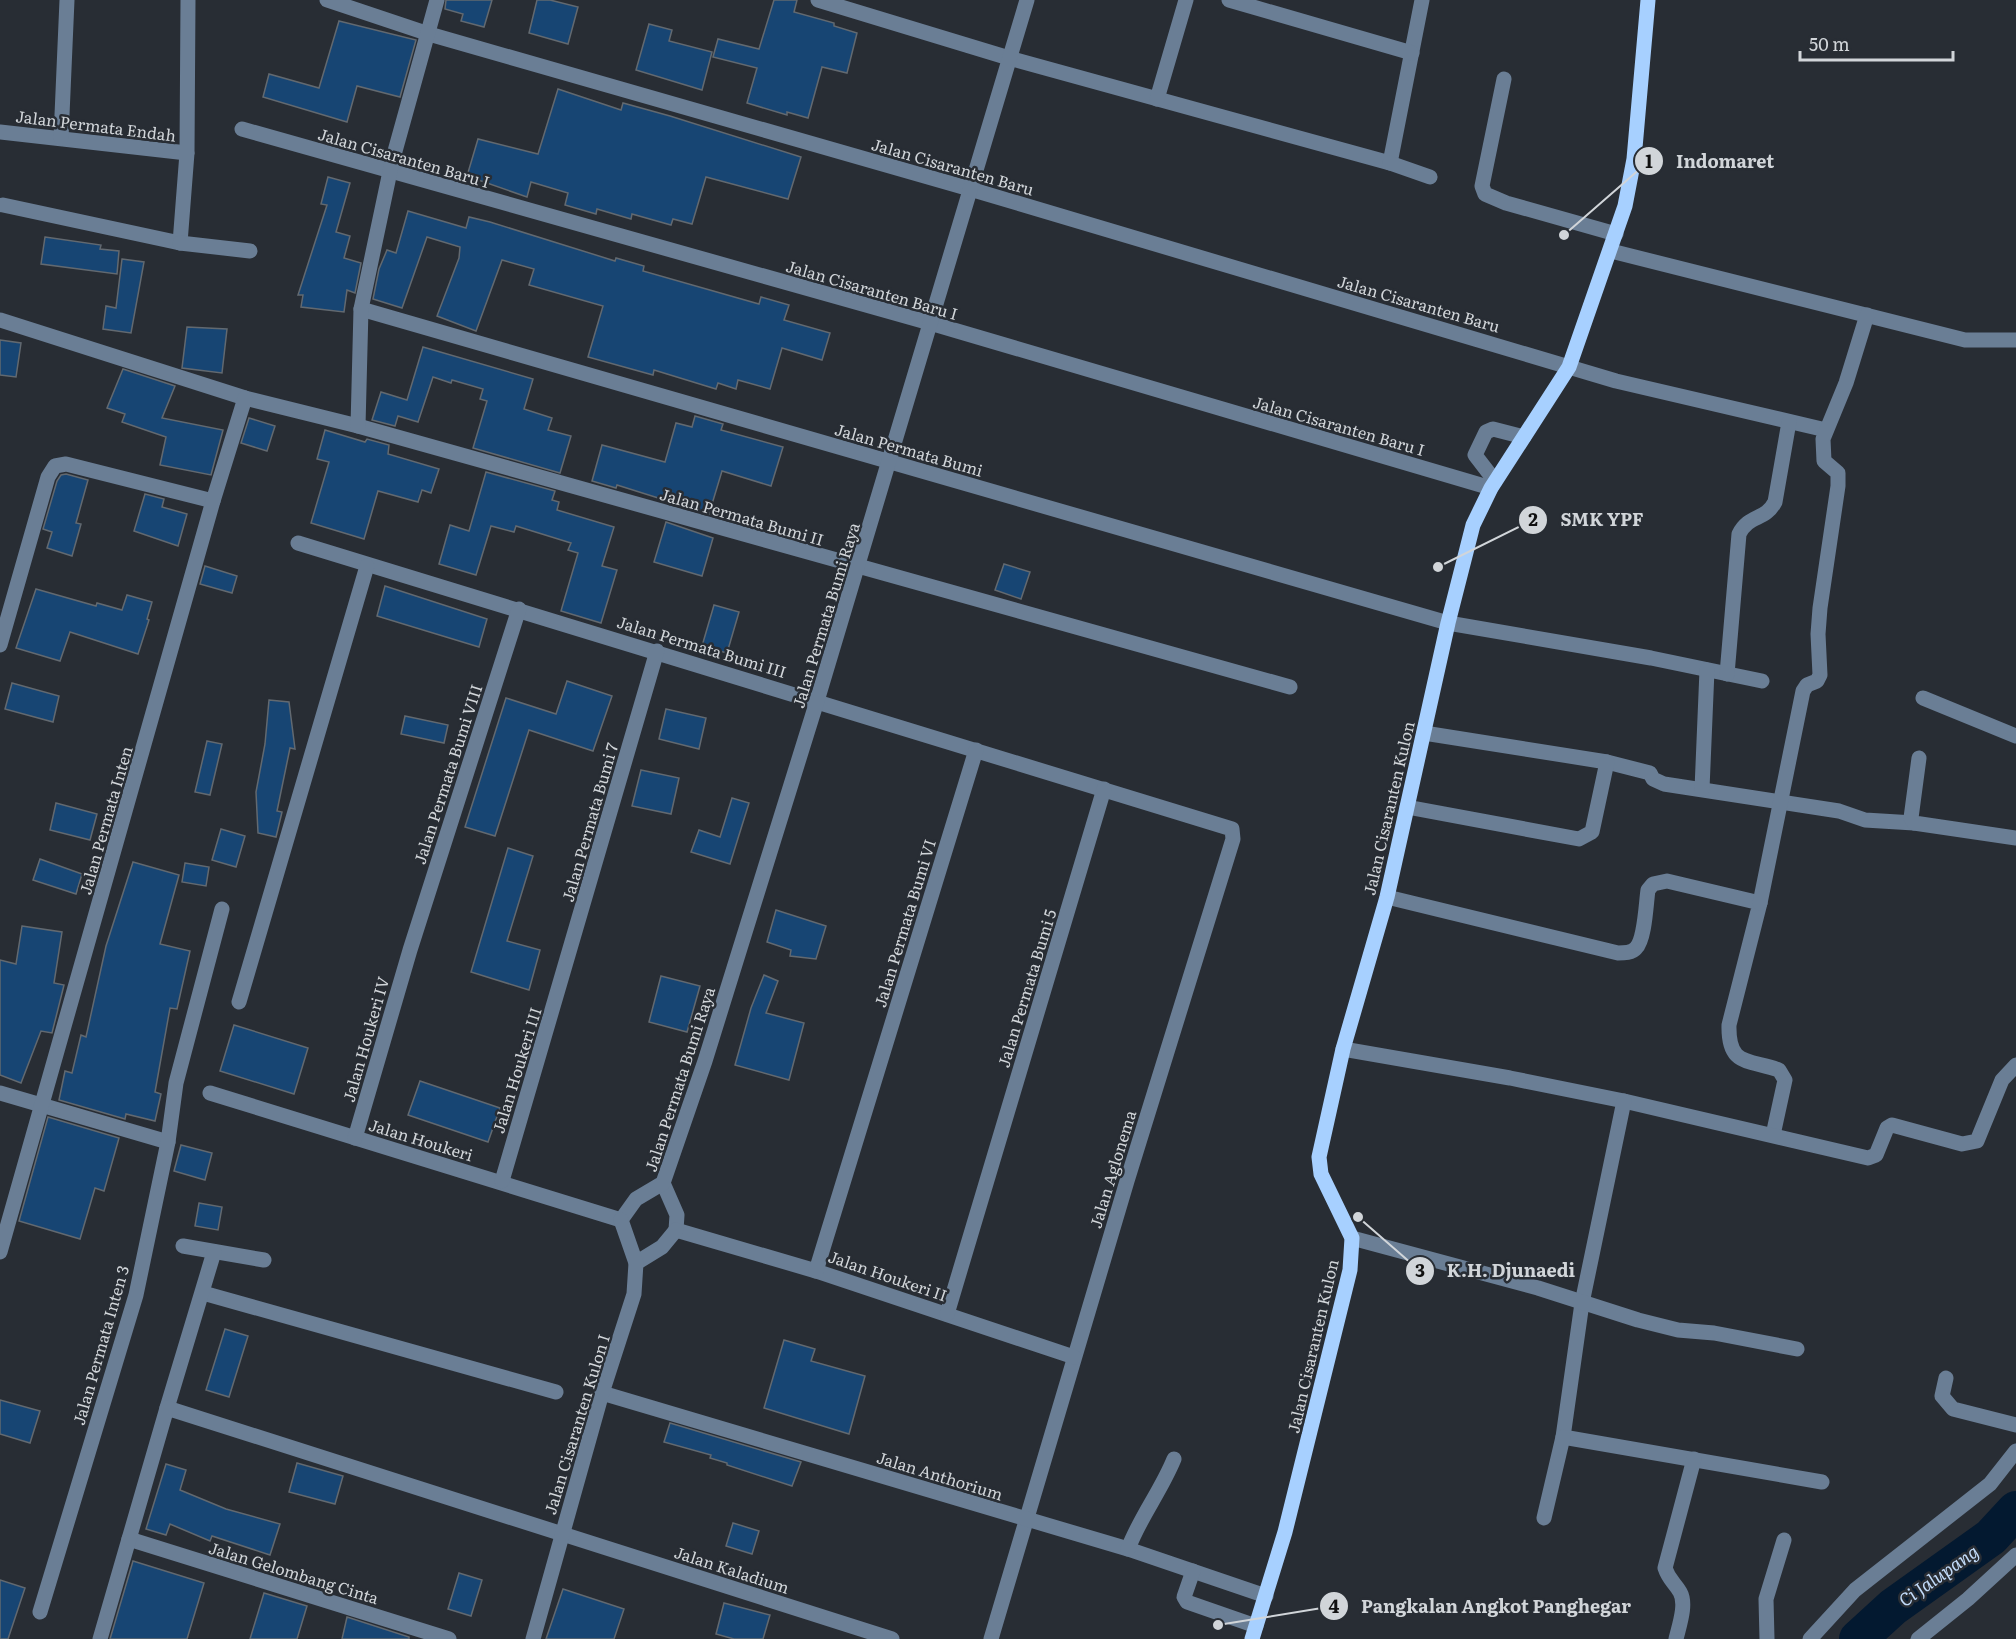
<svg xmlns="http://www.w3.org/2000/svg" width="2016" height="1639" font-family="Literata,serif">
<rect width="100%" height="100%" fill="#282d34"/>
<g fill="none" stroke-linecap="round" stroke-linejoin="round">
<!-- river -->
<polyline stroke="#031930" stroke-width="38" points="1858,1639 1893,1607 1991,1537 2016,1510"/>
</g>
<!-- building -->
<g fill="#174573" stroke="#626970" stroke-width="1.5">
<polygon points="446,0 492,0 484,27 461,21 463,14 445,9"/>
<polygon points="537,0 550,0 578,7 568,44 529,33"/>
<polygon points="774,0 797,0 794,12 834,23 834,26 857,33 847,73 822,67 808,118 787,112 787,115 747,103 757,68 713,57 718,39 759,49"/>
<polygon points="339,21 416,40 400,97 357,86 347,122 263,97 269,74 319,88"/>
<polygon points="649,24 672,30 669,41 712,52 702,90 636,70"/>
<polygon points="558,89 621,110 623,103 670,116 801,157 788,199 706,177 692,224 673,219 671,225 632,214 631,219 597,209 596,214 565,205 568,193 531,182 527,197 467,176 478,139 538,154"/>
<polygon points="328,177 350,183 336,232 350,236 344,258 361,263 355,293 347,290 344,312 301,307 303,295 298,295 327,205 321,204"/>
<polygon points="408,211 466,228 469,217 490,222 615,261 616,258 644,266 643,271 759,304 761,297 789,305 784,320 830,333 822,360 782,348 770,389 738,380 736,389 718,383 716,389 654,370 653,375 588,357 603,306 529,285 534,269 502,260 476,331 437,316 459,258 460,247 427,237 402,308 373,299 379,269 387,250 396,253"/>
<polygon points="45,237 101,245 100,249 119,251 117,274 41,264"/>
<polygon points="122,259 144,262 131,333 103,329 106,306 116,308"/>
<polygon points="187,327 227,329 222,373 182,368"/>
<polygon points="0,340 21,343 16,377 0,375"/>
<polygon points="423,347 533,379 524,409 552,418 548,430 571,436 560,473 473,448 487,401 480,399 483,389 452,380 451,383 433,377 418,422 398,416 395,426 372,420 381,392 407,400"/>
<polygon points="123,369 175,386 162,418 223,430 211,475 160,465 166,437 122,422 125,414 107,408"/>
<polygon points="695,416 723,424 721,430 783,447 771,486 722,471 709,514 617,485 616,488 592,481 602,445 665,462 676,423 692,427"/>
<polygon points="249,418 275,426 267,451 241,443"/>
<polygon points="325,430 365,442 367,439 389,445 388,454 439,469 431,493 422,490 418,502 378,491 364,539 311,523 329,462 317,459"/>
<polygon points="486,472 555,491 552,500 559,502 557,510 614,527 602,566 617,570 601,623 561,611 578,553 568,550 571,543 516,526 514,532 491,526 476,575 439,564 450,525 469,531"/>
<polygon points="66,474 88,480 76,523 81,524 72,556 47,548 52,532 43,529 57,481 61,475"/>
<polygon points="145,494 164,499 162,507 187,514 178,546 134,531"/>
<polygon points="666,522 713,538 702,576 654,562"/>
<polygon points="1004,564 1030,572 1021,599 995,590"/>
<polygon points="205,566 237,576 232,593 200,584"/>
<polygon points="385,586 487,619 479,647 377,616"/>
<polygon points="36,589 96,606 97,603 122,610 127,595 152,602 147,619 149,620 138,654 70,632 60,661 16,648"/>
<polygon points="714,605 739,612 727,653 702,646"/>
<polygon points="567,681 612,696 593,751 529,730 495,836 465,827 506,698 556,714"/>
<polygon points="12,683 59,696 53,722 5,709"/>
<polygon points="269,700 289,702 295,749 290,748 277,811 282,812 276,837 258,833 256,792 265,744"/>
<polygon points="666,709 706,718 699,749 659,739"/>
<polygon points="405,716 448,725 444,743 401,734"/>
<polygon points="207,741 222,744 210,795 195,792"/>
<polygon points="641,770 679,778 671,814 632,806"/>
<polygon points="732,798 749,803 730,864 691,852 699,830 720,837"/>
<polygon points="56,803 97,814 90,840 50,830"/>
<polygon points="221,829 245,836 236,867 212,860"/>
<polygon points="508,848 533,856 507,941 540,950 529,990 471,972"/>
<polygon points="40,859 82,874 76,894 33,880"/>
<polygon points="133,862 179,875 160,944 190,951 177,1009 170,1008 155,1092 161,1094 155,1121 126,1114 125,1119 59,1100 65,1071 72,1073 81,1035 86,1037 106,946"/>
<polygon points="185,863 209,867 206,886 182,882"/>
<polygon points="776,910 826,926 816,959 790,956 791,950 767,942"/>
<polygon points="22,926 62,932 54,983 64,985 52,1033 41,1031 21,1083 0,1075 0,960 16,964"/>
<polygon points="764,975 778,981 766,1013 804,1023 789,1080 735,1065 751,1008"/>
<polygon points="661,976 700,986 687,1032 649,1022"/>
<polygon points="234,1025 308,1048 294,1094 220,1071"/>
<polygon points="420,1081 500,1108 488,1142 408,1115"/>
<polygon points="48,1117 119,1138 104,1191 95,1188 80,1239 19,1221"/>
<polygon points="181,1145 212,1153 205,1180 174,1171"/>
<polygon points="199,1203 222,1207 218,1230 195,1226"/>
<polygon points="225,1329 248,1336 229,1397 206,1390"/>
<polygon points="784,1340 815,1349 811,1361 865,1376 849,1434 764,1408"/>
<polygon points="0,1400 40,1411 30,1443 0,1434"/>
<polygon points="670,1423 801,1462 792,1486 727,1465 727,1463 710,1458 711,1455 664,1442"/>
<polygon points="297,1463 343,1476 335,1504 289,1492"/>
<polygon points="166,1464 186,1470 180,1490 226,1509 280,1524 270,1555 212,1536 210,1541 170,1524 166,1535 146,1529"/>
<polygon points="733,1523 759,1531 752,1554 726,1546"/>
<polygon points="133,1561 204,1583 187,1639 110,1639"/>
<polygon points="459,1573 482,1580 471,1616 448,1609"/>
<polygon points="0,1580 25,1588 8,1639 0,1639"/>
<polygon points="563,1589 624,1609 614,1639 546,1639"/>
<polygon points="264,1593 307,1606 297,1639 250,1639"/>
<polygon points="724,1603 770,1615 763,1639 734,1639 716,1634"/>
<polygon points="347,1617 409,1637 409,1639 342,1639"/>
</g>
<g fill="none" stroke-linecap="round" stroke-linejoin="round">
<!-- minor -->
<g stroke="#6a7e95" stroke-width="15">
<polyline points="327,0 429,34 970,189 1616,381 1826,430"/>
<polyline points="818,0 1009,58 1390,163 1422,0"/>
<polyline points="1229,0 1412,53"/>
<polyline points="1504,79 1482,186 1485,194 1506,203 1616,234"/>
<polyline points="1157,99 1186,0"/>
<polyline points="242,129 930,323 1491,488"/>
<polyline points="0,132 187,153"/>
<polyline points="61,138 67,0"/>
<polyline points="1390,163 1430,177"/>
<polyline points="3,205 180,243 187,153 188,0"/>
<polyline points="180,243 250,251"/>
<polyline points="1611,251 1965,340 2016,340"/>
<polyline points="361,309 1448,623 1651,658 1762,681"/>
<polyline points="0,320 245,398 358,426 1290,687"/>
<polyline points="358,426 361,309 392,162 437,0"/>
<polyline points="1495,481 1475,455 1486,432 1493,429 1524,437"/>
<polyline points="298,543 1232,829 1233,839 1127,1181 991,1639"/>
<polyline points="0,645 48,477 55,466 66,464 213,501"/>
<path d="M 1727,674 L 1739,534 C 1749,514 1765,521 1775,502 L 1789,422"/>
<polyline points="1923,698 2016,736"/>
<polyline points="1424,733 1607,762 1650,773 1653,779 1664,784 1839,811 1865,820 1914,823"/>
<polyline points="1919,758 1911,818 1914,823 2016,838"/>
<polyline points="1702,789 1707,670"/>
<polyline points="1407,807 1579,839 1592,832 1607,762"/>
<path d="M 1387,897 L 1618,953 C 1624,953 1632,953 1636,948 C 1645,939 1646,903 1648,890 L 1653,884 L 1667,881 L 1760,903 L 1729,1025 C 1728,1066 1747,1059 1779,1070 L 1785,1080 L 1773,1135"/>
<polyline points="1760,903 1803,691 1807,685 1817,681 1820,675 1818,634 1820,608 1838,486 1838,473 1824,461 1823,439 1846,383 1867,315"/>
<polyline points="239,1002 367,566"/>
<polyline points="1343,1049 1510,1078 1624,1101 1868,1158 1876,1155 1887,1128 1892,1125 1962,1144 1977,1141 2002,1080 2016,1065"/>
<polyline points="0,1093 168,1142"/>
<polyline points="210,1093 621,1220"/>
<polyline points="1624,1101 1582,1303 1563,1437 1822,1482"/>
<polyline points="355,1138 410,950 519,609"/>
<polyline points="502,1181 657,651"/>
<polyline points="663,1183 677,1215 676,1230 816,1271 1074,1357"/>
<polyline points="621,1220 636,1199 663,1183 705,1061 817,701 1027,0"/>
<polyline points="1352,1238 1538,1288 1638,1320 1678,1330 1714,1333 1797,1349"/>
<polyline points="183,1246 264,1260"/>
<polyline points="0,1252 213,501 245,398"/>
<polyline points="636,1263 662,1247 676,1230"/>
<polyline points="816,1271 976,750"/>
<polyline points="203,1293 556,1392"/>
<polyline points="947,1314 1104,789"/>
<polyline points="1946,1378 1942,1396 1953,1409 2016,1425"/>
<polyline points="602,1393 1128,1549 1266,1596"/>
<polyline points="167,1408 214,1252"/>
<polyline points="1544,1518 1563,1437"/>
<polyline points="129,1539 449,1639"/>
<path d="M 1128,1549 C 1140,1517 1161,1491 1174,1459"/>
<polyline points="1193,1571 1184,1597 1187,1602 1256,1626"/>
<polyline points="40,1612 136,1295 168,1142 176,1083 222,909"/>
<polyline points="100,1639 167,1408 892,1639"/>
<polyline points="533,1639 602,1393 634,1294 636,1263 621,1220"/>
<path d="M 1676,1639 C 1679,1626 1687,1604 1680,1592 C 1674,1582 1669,1580 1665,1568 L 1694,1459"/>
<polyline points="1767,1639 1766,1599 1784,1540"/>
<polyline points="1810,1639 1855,1590 1990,1484 2016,1451"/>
<polyline points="1918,1639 1968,1599 2016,1555"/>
</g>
<!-- major -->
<polyline stroke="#a7d0ff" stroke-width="15" points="1252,1639 1285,1532 1350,1270 1352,1238 1321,1174 1319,1157 1343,1049 1387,897 1448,623 1473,525 1491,488 1569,367 1625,206 1634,159 1648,0"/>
</g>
<g text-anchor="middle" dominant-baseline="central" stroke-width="5" stroke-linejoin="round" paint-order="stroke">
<!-- street labels -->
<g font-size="16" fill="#d1d5d9" stroke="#282d34">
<text transform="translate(96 125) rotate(7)">Jalan Permata Endah</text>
<text transform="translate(404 157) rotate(16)">Jalan Cisaranten Baru I</text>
<text transform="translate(953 166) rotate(16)">Jalan Cisaranten Baru</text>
<text transform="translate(872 289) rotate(16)">Jalan Cisaranten Baru I</text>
<text transform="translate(1419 303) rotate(16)">Jalan Cisaranten Baru</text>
<text transform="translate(1339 425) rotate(16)">Jalan Cisaranten Baru I</text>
<text transform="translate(909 449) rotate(16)">Jalan Permata Bumi</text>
<text transform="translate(742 516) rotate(16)">Jalan Permata Bumi II</text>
<text transform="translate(825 615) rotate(-73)">Jalan Permata Bumi Raya</text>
<text transform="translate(702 646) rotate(17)">Jalan Permata Bumi III</text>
<text transform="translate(447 774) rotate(-72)">Jalan Permata Bumi VIII</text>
<text transform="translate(1388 808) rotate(-77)">Jalan Cisaranten Kulon</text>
<text transform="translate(105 820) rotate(-74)">Jalan Permata Inten</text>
<text transform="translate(589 822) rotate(-74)">Jalan Permata Bumi 7</text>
<text transform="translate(904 923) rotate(-73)">Jalan Permata Bumi VI</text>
<text transform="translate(1026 988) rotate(-73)">Jalan Permata Bumi 5</text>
<text transform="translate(365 1039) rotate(-74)">Jalan Houkeri IV</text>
<text transform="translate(516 1070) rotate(-73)">Jalan Houkeri III</text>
<text transform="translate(679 1079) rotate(-72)">Jalan Permata Bumi Raya</text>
<text transform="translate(421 1139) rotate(17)">Jalan Houkeri</text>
<text transform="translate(1112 1169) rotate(-73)">Jalan Aglonema</text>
<text transform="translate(888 1275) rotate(19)">Jalan Houkeri II</text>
<text transform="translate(100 1345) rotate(-74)">Jalan Permata Inten 3</text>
<text transform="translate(1312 1346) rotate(-77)">Jalan Cisaranten Kulon</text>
<text transform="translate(576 1424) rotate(-73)">Jalan Cisaranten Kulon I</text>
<text transform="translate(940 1475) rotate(17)">Jalan Anthorium</text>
<text transform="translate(732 1569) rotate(18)">Jalan Kaladium</text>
<text transform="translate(294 1572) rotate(17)">Jalan Gelombang Cinta</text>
</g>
<!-- water labels -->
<g font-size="18" font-style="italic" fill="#c2dbf9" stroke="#282d34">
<text transform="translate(1938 1575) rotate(-35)">Ci Jalupang</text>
</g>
</g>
<!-- callouts -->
<path fill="none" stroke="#d1d5d9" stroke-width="2" d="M1564 235L1649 161M1438 567L1533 520M1358 1217L1420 1271M1218 1625L1334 1606"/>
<g fill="#d1d5d9" stroke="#282d34" stroke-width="2">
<circle cx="1564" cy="235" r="6"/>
<circle cx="1438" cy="567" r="6"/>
<circle cx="1358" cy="1217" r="6"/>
<circle cx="1218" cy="1625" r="6"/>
<circle cx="1649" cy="161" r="15"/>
<circle cx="1533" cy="520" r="15"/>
<circle cx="1420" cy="1271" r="15"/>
<circle cx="1334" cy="1606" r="15"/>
</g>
<g font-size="18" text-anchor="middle" font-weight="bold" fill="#111">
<text x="1649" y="168">1</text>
<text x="1533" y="526">2</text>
<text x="1420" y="1277">3</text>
<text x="1334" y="1613">4</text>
</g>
<g font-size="18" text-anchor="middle" font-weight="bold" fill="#d1d5d9" stroke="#282d34" stroke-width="5" stroke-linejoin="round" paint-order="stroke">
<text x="1725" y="168">Indomaret</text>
<text x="1602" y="526">SMK YPF</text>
<text x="1511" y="1277">K.H. Djunaedi</text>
<text x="1496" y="1613">Pangkalan Angkot Panghegar</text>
</g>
<!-- scale -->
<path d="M1800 51v9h153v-9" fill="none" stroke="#d1d5d9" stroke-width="3"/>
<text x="1809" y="51" font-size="18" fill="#d1d5d9" stroke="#282d34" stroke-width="4.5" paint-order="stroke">50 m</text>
</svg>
